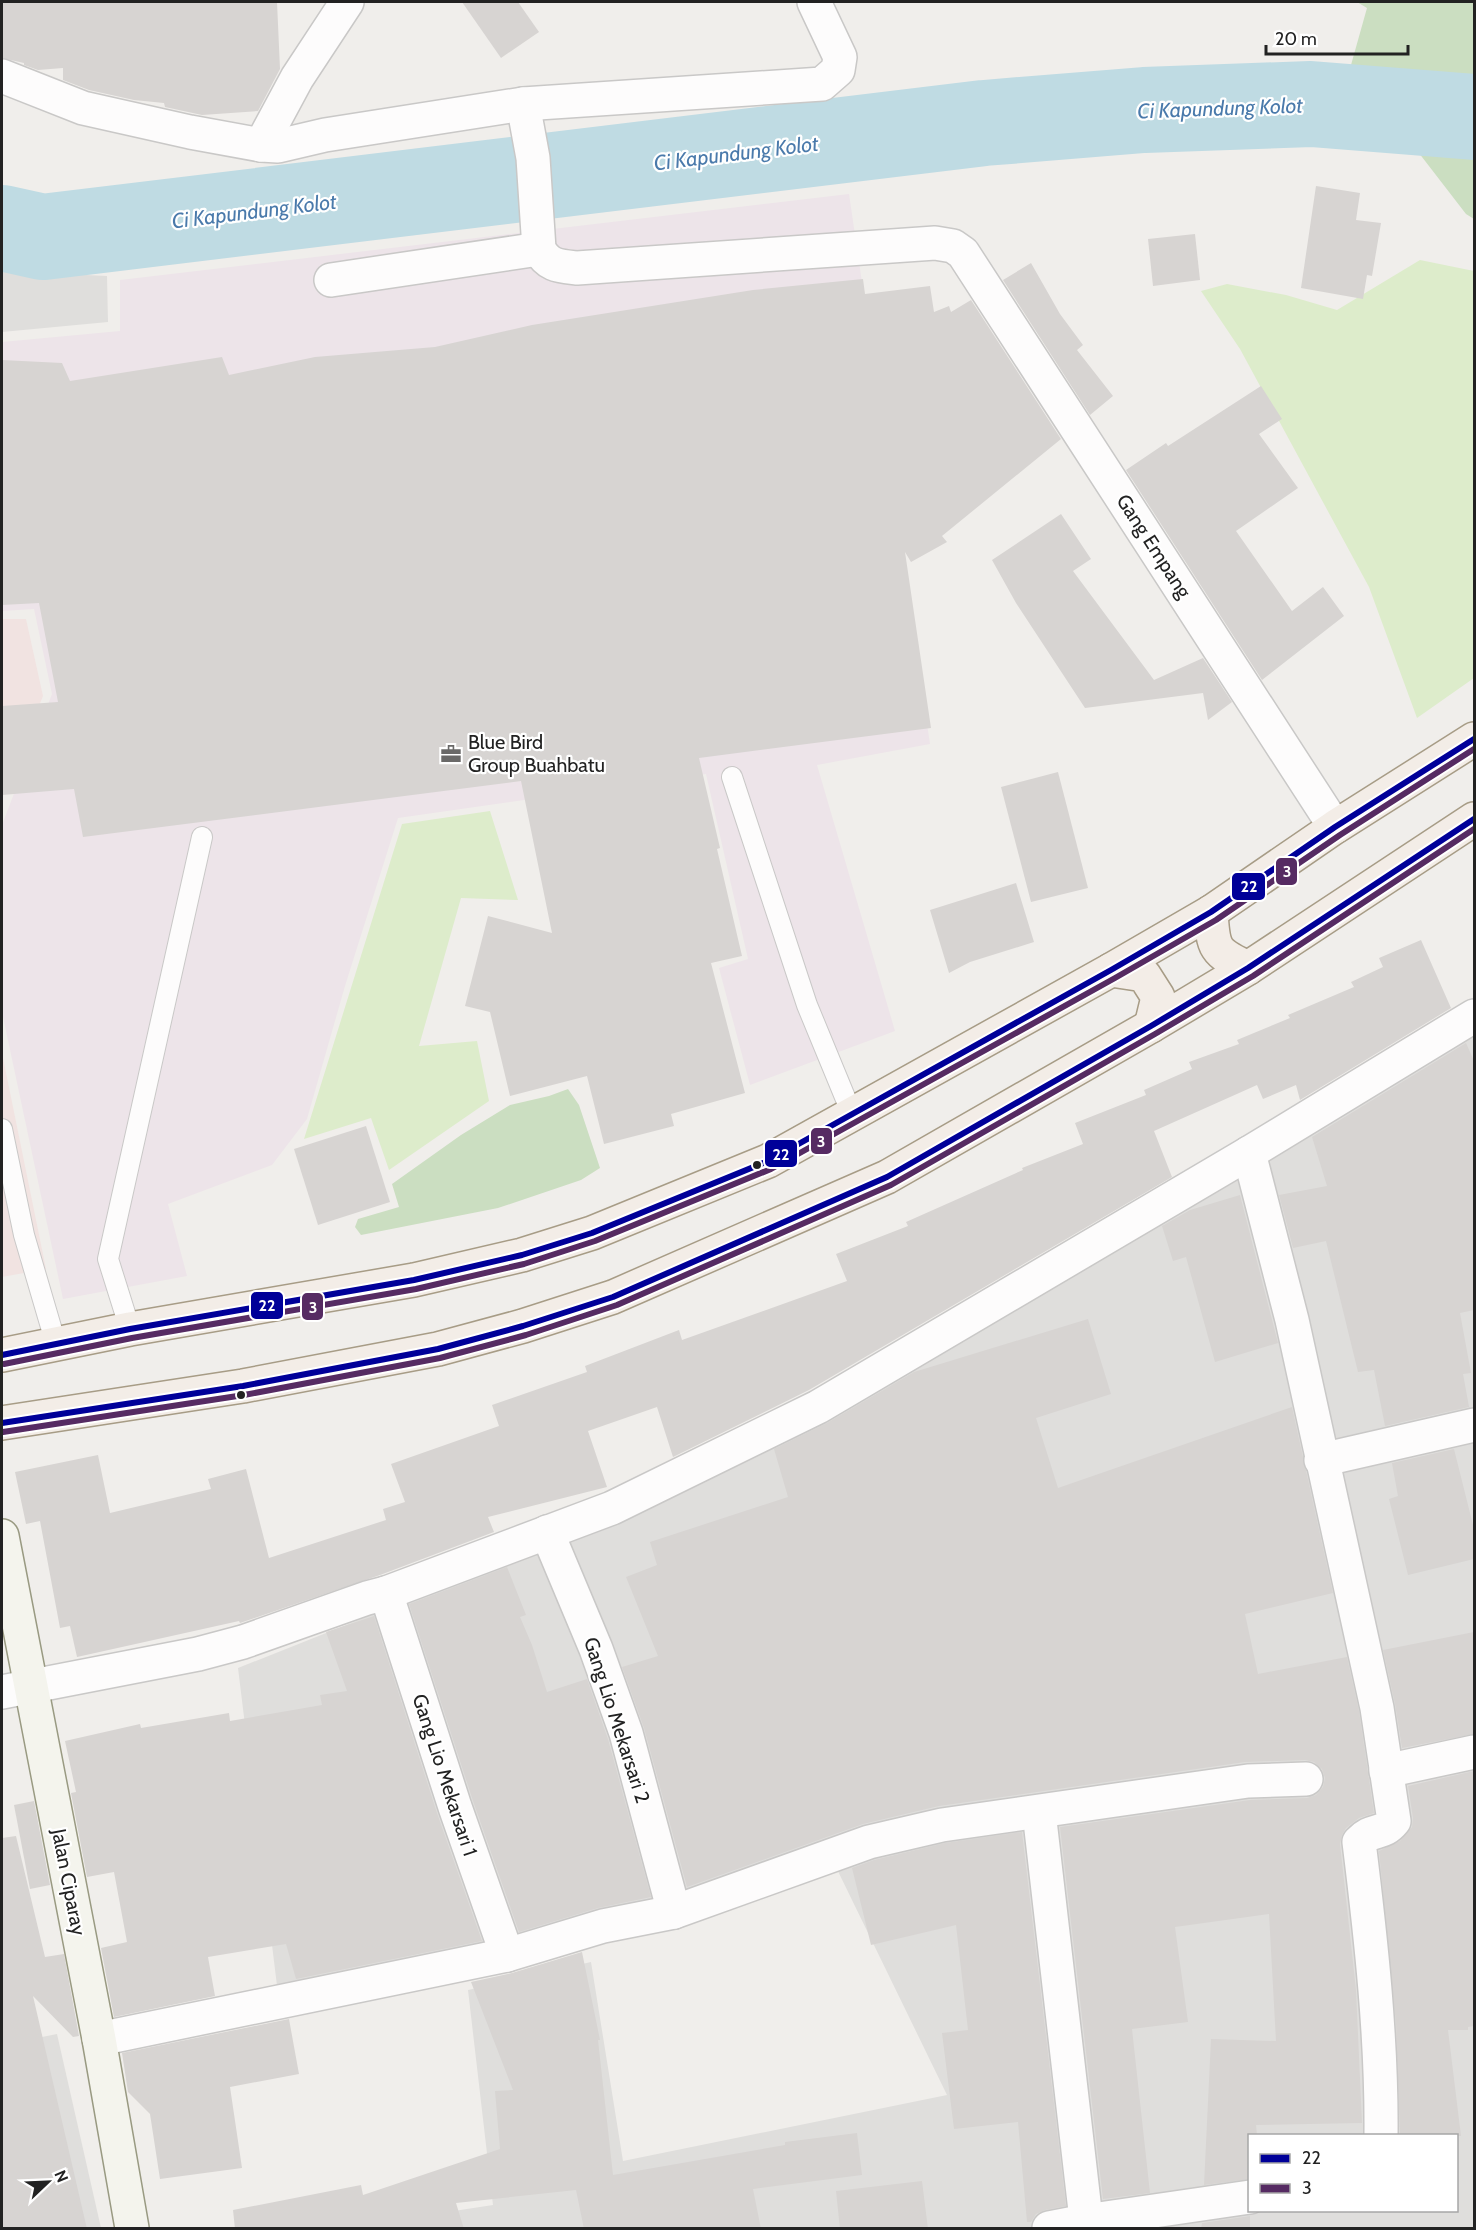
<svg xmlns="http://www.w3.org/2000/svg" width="1476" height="2230" font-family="Cabin,sans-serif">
<rect width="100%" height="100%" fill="#f0eeeb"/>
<!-- residential -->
<g fill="#dfdedc" fill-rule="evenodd">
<polygon points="2,271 107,276 108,322 2,332"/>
<path d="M 1474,1033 L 1474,2228 L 383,2228 L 382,2222 L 493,2205 L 468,1990 L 591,1962 L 623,2161 L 947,2095 L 833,1861 L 279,2002 L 238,1668 L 459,1580 L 951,1347 ZM 1250,2136 L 1456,2136 L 1456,2210 L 1250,2210 Z"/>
<polygon points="57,2034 101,2228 2,2228 2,2045"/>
</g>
<!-- commercial -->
<g fill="#f1e3e1">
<polygon points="2,619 26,619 43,696 2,798"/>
<polygon points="2,1053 46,1269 2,1277"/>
</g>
<!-- industrial -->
<polygon fill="#ede4e9" points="849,194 930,744 817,765 895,1031 750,1085 719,968 748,959 706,774 398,818 345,986 307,1119 272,1165 168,1204 187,1276 63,1299 2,1012 2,825 52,694 34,609 2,611 2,342 120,331 120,280"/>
<!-- grass -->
<g fill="#ddeccb">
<polygon points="1420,260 1474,271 1474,678 1417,718 1369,587 1240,349 1201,291 1227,284 1286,295 1337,310"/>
<polygon points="490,811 518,900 461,898 419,1046 477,1041 489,1101 389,1170 371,1118 304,1139 402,824"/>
</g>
<!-- forest -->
<g fill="#cbdec1">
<polygon points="1357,2 1474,2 1474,219 1466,214 1351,65 1367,8"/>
<polygon points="568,1089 579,1105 600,1168 581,1180 498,1208 361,1235 355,1227 358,1219 399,1207 392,1184 461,1135 510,1105 549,1096"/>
</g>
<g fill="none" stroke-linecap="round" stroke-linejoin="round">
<!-- river -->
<polyline stroke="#bfdbe3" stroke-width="86" points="2,228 43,237 984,123 1144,110 1311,104 1474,117"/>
</g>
<!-- building -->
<g fill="#d7d4d2">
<polygon points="2,2 277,2 280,69 258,111 202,115 165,107 164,103 134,100 89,90 63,80 63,68 38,70 24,65 24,63 2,58"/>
<polygon points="462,2 518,2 539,32 501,58"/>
<polygon points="1316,186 1360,193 1356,220 1381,223 1372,276 1367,275 1363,299 1301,288"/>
<polygon points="1195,234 1200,280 1153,286 1148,239"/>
<polygon points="1031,263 1060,314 1083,345 1077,350 1113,396 1090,415 1003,280"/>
<polygon points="863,279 865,294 930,286 934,312 949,306 951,312 971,300 1061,439 942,536 947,542 911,562 905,552 931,728 699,758 720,848 717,849 742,956 711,963 745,1093 671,1114 674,1126 604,1144 587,1076 510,1096 490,1012 465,1006 488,916 552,933 521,781 83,837 74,789 2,795 2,706 58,702 39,603 2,605 2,360 62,363 70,381 222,357 229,375 315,357 435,347 532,325 753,290"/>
<polygon points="1261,386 1282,419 1259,434 1298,488 1236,531 1292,611 1323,587 1344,616 1262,680 1126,470 1166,443 1168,446"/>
<polygon points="1061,514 1091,559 1073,571 1154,680 1203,658 1232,702 1208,720 1203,693 1085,708 1016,603 992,560"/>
<polygon points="1058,772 1088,888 1031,902 1001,787"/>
<polygon points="1016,883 1034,942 970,962 949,973 930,910"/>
<polygon points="1421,940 1451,1008 1300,1100 1296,1085 1263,1099 1257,1085 1154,1131 1172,1177 809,1390 673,1457 657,1407 588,1431 607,1487 488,1517 494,1532 380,1575 240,1623 239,1621 77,1657 70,1626 60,1628 40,1521 26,1524 15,1472 98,1455 110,1513 211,1489 208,1479 246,1469 269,1558 386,1520 383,1509 405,1502 391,1464 499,1426 492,1405 587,1372 585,1366 679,1330 682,1340 847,1281 836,1254 908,1226 906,1222 1023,1170 1022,1168 1083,1144 1075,1123 1146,1095 1144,1090 1192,1069 1189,1062 1239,1044 1237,1040 1290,1018 1288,1015 1354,987 1351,982 1383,967 1379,958"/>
<polygon points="1466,1043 1474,1061 1474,1310 1460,1313 1471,1373 1463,1374 1469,1407 1385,1426 1374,1370 1358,1372 1326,1241 1293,1248 1279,1195 1327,1186 1312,1137"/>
<polygon points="366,1126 390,1202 318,1225 294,1149"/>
<polygon points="1240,1195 1278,1343 1215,1362 1186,1257 1173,1261 1162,1226 1190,1210"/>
<polygon points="1088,1319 1111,1394 1036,1418 1058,1488 1292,1407 1333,1593 1245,1614 1258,1674 1347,1657 1359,1711 1374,1813 1359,1818 1346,1828 1342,1835 1340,1844 1356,1990 1362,2123 1256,2125 1257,2135 1250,2136 1250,2179 1204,2185 1211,2039 1276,2041 1269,1914 1175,1927 1188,2022 1132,2029 1150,2193 1103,2199 1060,1827 1250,1800 1307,1798 1316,1795 1323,1787 1325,1778 1322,1769 1314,1762 1305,1760 1245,1762 939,1806 863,1824 687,1887 644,1728 622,1667 658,1656 626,1577 657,1565 650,1542 788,1497 774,1449 827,1423 914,1372"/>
<polygon points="1454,1449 1474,1529 1474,1559 1408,1575 1389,1499 1398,1496 1392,1463"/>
<polygon points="507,1567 526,1615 520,1617 532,1645 547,1692 587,1679 608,1739 651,1897 598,1908 519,1932 473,1801 409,1604"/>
<polygon points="374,1616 437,1813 482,1941 296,1979 286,1944 208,1957 215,1996 114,2017 101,1948 127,1942 114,1872 87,1877 71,1793 76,1792 65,1741 140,1724 141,1728 229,1713 230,1721 322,1705 320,1695 347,1691 326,1632"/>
<polygon points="1474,1632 1474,1734 1402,1748 1395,1704 1383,1650"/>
<polygon points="1474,1771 1474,2026 1468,2027 1468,2030 1448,2030 1461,2136 1400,2136 1396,2024 1379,1851 1400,1841 1412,1827 1413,1818 1408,1786"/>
<polygon points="34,1801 50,1885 30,1889 14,1805"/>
<polygon points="1022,1832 1066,2206 1045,2210 1036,2214 1031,2222 1027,2222 1018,2122 954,2129 942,2033 968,2030 956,1925 871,1945 852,1868 874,1860 945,1843"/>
<polygon points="16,1836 45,1957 64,1954 79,2036 73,2037 33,1996 87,2229 2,2229 2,1838"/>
<polygon points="582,1952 600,2040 598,2040 613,2175 785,2145 785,2142 857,2133 862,2175 753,2189 761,2229 584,2229 576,2190 456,2203 464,2229 235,2229 233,2210 361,2185 363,2195 500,2149 495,2091 513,2090 471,1982 512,1973"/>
<polygon points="289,2019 299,2074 230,2087 242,2168 160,2179 150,2114 128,2092 122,2053"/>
<polygon points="922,2181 928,2229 840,2229 836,2191"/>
<polygon points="1250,2216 1250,2229 1201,2229 1202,2223"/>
</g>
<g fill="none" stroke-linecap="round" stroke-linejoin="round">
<!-- lane casing -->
<g stroke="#c9c8c7" stroke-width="22">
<g id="lane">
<polyline points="732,777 807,1005 852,1114"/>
<polyline points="2,1129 24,1235 56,1344"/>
<polyline points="130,1329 108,1259 202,837"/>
</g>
</g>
<!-- street casing -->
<g stroke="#c9c8c7" stroke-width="36">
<g id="street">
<polyline points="2,76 83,108 190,132 261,145 278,146 325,135 523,104 822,84 838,70 840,57 814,2"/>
<path d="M 523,104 L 533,158 L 539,249 C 548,266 559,266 577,268 L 935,243 L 953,246 L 963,253 L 1335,827"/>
<polyline points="261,145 297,78 347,2"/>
<polyline points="331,280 539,249"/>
<path d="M 1249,1153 L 1292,1320 L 1377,1708 L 1394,1821 C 1382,1836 1373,1827 1359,1842 C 1371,1939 1382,2038 1381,2136"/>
<polyline points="1321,1460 1474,1425"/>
<polyline points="547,1532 596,1649 626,1733 674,1912"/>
<polyline points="386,1593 455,1807 507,1955"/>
<polyline points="2,1692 198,1654 243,1642 367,1598 386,1593 612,1508 818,1407 1249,1153 1474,1016"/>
<polyline points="1386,1771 1474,1752"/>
<polyline points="1039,1812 1087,2228"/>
<polyline points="99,2039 507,1955 603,1926 674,1912 869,1842 942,1825 1248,1781 1306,1779"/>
<polyline points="1049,2228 1085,2221 1250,2197"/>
</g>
</g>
<!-- secondary casing -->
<g stroke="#999a82" stroke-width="36">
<polyline id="secondary" points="2,1536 99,2039 132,2228"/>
</g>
<!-- primary casing -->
<g stroke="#a79c86" stroke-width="36">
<g id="primary">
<path d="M 1211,912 C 1213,949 1214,952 1248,968"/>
<polyline points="1111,970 1144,975 1158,997 1151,1026"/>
<polyline points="2,1355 130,1329 414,1280 522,1255 592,1233 768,1161 1111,970 1211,912 1335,827 1474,739"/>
<polyline points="2,1423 243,1386 438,1349 523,1326 613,1297 887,1177 1151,1026 1248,968 1474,819"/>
</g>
</g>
<!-- lane -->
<use href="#lane" stroke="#fdfcfc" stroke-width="20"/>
<!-- street -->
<use href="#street" stroke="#fdfcfc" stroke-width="33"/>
<!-- secondary -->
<use href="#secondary" stroke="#f4f4ed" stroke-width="33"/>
<!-- primary -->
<use href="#primary" stroke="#f3ede7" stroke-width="33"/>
<!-- bus-1 casing -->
<g stroke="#fff" stroke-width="10">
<g id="bus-1">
<polyline points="2,1355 130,1329 414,1280 522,1255 592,1233 768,1161 1111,970 1211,912 1335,827 1474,739"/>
<polyline points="2,1423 243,1386 438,1349 523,1326 613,1297 887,1177 1151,1026 1248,968 1474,819"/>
</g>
</g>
<!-- bus-2 casing -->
<g stroke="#fff" stroke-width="10">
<g id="bus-2">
<polyline points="4,1364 132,1338 416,1289 524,1264 595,1241 771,1169 1115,978 1216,920 1340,835 1474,749"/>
<polyline points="3,1432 244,1395 440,1358 526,1335 617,1305 891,1185 1155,1034 1253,976 1474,829"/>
</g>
</g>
<!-- bus-1 -->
<use href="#bus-1" stroke="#009" stroke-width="6"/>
<!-- bus-2 -->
<use href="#bus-2" stroke="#562b63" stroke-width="6"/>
</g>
<!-- icons -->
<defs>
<g id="office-bare" transform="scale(1.62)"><path d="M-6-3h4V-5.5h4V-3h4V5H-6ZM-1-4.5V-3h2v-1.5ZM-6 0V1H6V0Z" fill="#6a6968" stroke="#fff" stroke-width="2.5" paint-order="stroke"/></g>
</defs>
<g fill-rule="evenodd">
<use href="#office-bare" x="451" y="754"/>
</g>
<!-- markers -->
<g fill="#222" stroke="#fff" stroke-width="2">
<circle cx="757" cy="1165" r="5"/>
<circle cx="241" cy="1395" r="5"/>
</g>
<g text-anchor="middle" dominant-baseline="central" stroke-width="4.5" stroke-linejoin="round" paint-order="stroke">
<!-- street labels -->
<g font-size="20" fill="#222" stroke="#fff">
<text transform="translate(1154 546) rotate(57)">Gang Empang</text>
<text transform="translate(617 1720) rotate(72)">Gang Lio Mekarsari 2</text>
<text transform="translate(445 1775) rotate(72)">Gang Lio Mekarsari 1</text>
<text transform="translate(69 1882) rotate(79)">Jalan Ciparay</text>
</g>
<!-- poi labels -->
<g font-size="20" fill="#222" stroke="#fff" text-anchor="start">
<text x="468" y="742">Blue Bird<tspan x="468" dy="23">Group Buahbatu</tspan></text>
</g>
<!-- water labels -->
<g font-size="21" font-style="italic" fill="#4a7aab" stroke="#fff">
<text transform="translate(1220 108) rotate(-2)">Ci Kapundung Kolot</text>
<text transform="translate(736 153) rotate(-7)">Ci Kapundung Kolot</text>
<text transform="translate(254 211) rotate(-7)">Ci Kapundung Kolot</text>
</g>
</g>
<g stroke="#fff" stroke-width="2">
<rect x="1275" y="857" width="23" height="29" rx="6" fill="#562b63"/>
<rect x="1231" y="872" width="35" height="29" rx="6" fill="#009"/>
<rect x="810" y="1127" width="23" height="28" rx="6" fill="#562b63"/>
<rect x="764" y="1139" width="34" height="29" rx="6" fill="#009"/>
<rect x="250" y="1291" width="34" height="29" rx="6" fill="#009"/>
<rect x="301" y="1292" width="23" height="29" rx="6" fill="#562b63"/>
</g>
<g font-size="16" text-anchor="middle" font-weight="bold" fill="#fff">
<text x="1287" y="877">3</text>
<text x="1249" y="892">22</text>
<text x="821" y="1147">3</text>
<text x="781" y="1160">22</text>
<text x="267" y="1311">22</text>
<text x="313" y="1313">3</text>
</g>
<!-- border -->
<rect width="1476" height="2230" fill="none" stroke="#222222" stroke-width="6"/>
<!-- legend -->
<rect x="1248" y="2134" width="210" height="78" fill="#ffffff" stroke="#a7a7a7" stroke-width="1.5"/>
<rect x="1260" y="2154" width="30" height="9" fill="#000099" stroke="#a7a7a7" stroke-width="1.5"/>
<text x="1302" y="2164" font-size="18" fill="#222222">22</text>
<rect x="1260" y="2184" width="30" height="9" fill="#562b63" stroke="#a7a7a7" stroke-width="1.5"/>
<text x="1302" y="2194" font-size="18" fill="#222222">3</text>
<!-- north arrow -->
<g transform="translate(48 2182) rotate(67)" stroke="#ffffff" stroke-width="4.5" paint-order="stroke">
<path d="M0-4.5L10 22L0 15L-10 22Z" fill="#222222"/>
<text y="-9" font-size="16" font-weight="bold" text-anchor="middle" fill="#222222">N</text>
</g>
<!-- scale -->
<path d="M1266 45v9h142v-9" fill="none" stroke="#222222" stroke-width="3"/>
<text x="1275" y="45" font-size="18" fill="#222222" stroke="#ffffff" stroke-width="4.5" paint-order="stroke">20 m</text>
</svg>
